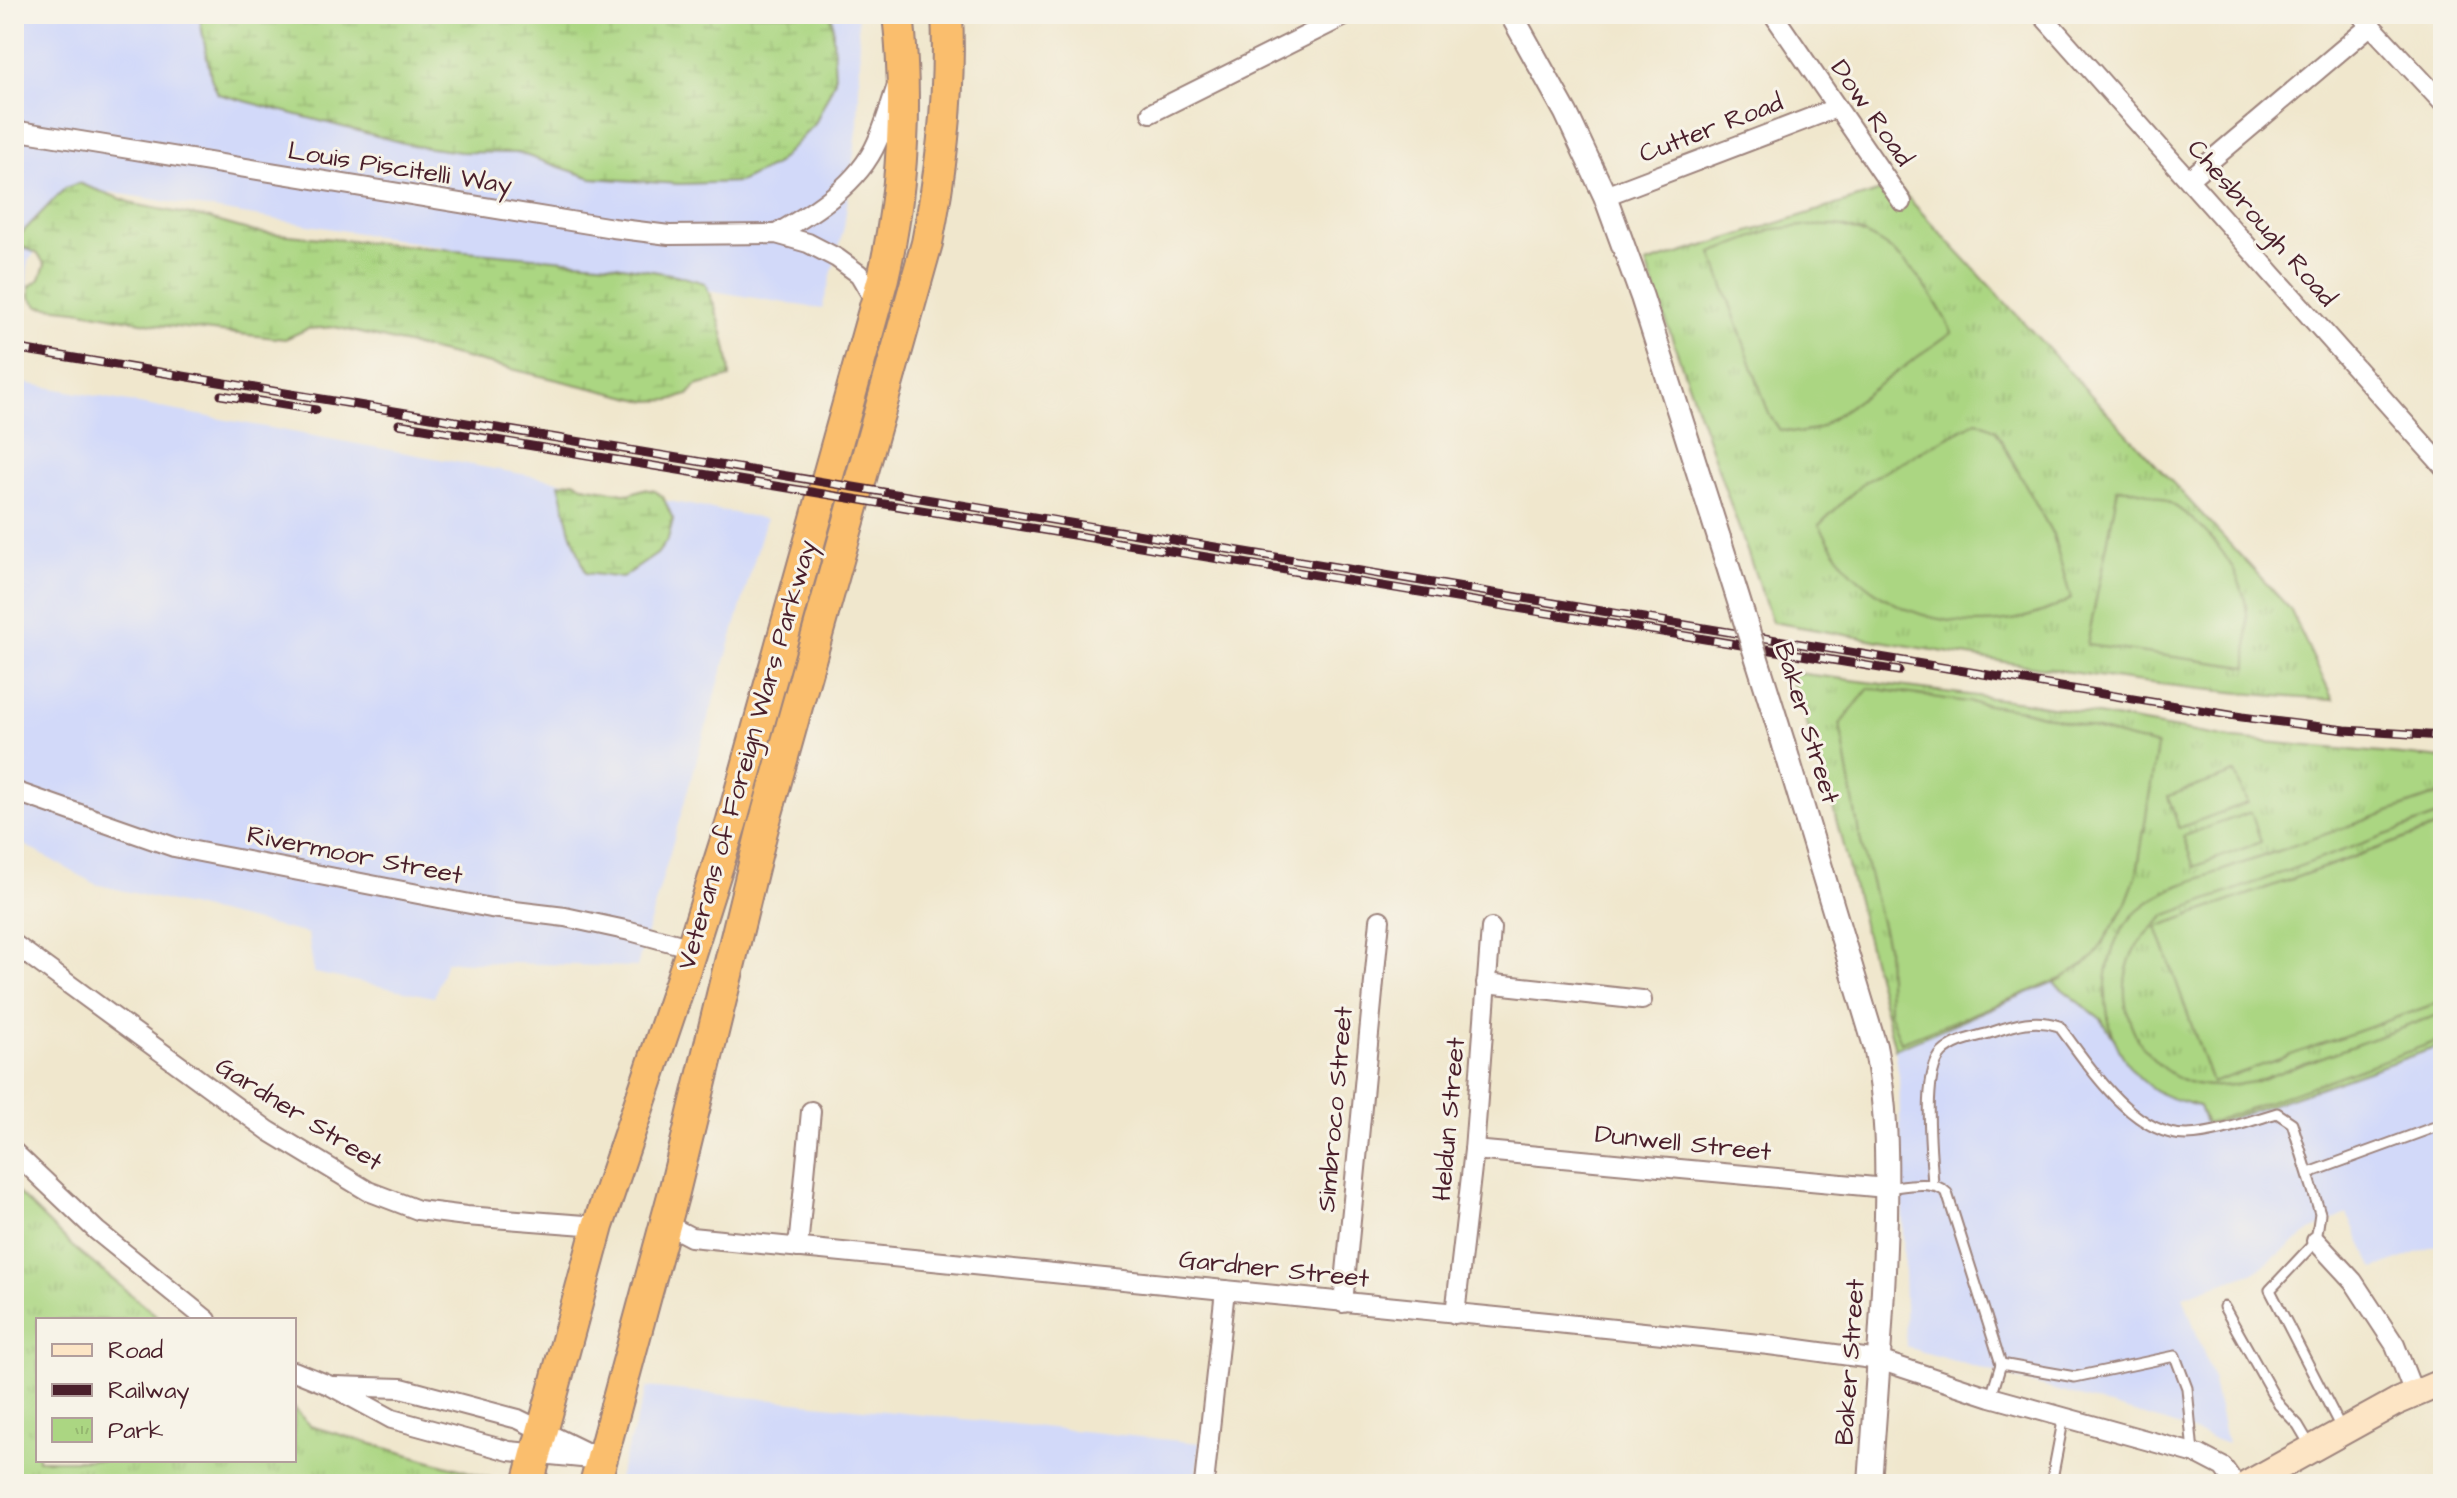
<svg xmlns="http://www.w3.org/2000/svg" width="2457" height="1498" font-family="'Architects Daughter',sans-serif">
<defs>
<pattern id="wetland-marsh" width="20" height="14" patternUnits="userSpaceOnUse" patternTransform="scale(2)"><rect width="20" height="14" fill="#abd682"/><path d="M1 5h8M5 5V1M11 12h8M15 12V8" fill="none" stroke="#95b770"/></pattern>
<pattern id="park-tufts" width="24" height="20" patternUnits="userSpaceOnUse" patternTransform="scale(2)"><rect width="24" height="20" fill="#abd682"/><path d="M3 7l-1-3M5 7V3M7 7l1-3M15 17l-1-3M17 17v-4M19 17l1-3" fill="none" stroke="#95b770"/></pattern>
</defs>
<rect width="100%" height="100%" fill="#f7f3e8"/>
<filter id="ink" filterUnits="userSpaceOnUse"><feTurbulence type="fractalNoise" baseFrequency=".0125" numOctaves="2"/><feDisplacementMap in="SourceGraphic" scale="16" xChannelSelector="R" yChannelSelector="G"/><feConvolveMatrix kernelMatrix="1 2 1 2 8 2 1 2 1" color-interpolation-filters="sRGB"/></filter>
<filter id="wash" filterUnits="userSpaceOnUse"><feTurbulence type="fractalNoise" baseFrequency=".006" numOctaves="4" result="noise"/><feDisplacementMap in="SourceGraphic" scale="32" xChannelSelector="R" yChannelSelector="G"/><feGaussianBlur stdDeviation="1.8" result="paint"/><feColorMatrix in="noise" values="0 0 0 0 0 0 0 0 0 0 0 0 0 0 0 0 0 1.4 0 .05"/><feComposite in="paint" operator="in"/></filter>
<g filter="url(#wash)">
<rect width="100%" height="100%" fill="#f0e7cd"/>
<!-- built -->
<g fill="#d2d9f9">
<polygon points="14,14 857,14 860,58 858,124 844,227 822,309 109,192 51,233 28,261 25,312 14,310"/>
<polygon points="14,381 766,519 637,967 446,961 434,997 314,973 308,934 95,884 14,839"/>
<polygon points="1789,672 2023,702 2235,739 2443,759 2443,1243 2374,1269 2347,1214 2310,1231 2255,1272 2183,1296 2211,1373 2227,1444 2172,1424 1906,1347 1899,1076 1895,1049 1825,776"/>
<polygon points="647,1387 1200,1443 1196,1484 616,1484"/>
</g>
<!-- wetland -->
<g fill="url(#wetland-marsh)" stroke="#7a7a56" stroke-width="2">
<polygon points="199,14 832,14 835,80 815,124 775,165 739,182 679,184 592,178 519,153 461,152 415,146 218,94 211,78"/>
<path d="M 78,183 L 138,205 L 206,218 L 255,232 L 610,264 L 676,275 L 705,283 C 718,313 729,345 730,377 L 696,386 L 688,395 L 671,400 L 646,401 L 335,327 L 307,329 L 285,339 L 158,325 L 77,310 L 38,306 L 30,297 L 30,286 L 40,279 L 45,265 L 37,253 L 17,245 L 17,238 L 65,188 Z"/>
<polygon points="574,481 583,486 629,494 643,489 655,491 663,497 673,519 668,539 657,554 622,578 586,573 571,532 559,484"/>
</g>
<!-- park -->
<g fill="url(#park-tufts)" stroke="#7a7a56" stroke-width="2">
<path d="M 1897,186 L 2290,609 L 2333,700 C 2144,689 1958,655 1772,622 L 1646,264 Z"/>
<polygon points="1789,672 2023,702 2235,739 2443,759 2443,1045 2206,1127 2199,1106 2159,1093 2140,1078 2101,1019 2053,982 1895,1049 1825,776"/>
<polygon points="14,1189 72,1246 162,1320 38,1320 38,1460 294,1460 294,1408 310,1426 511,1484 14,1484"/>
</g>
<!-- garden -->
<g fill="#abd682" stroke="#7a7a56" stroke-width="2">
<path d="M 1804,226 C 1816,226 1830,225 1842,227 C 1897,239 1928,284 1952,332 L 1819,428 L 1801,433 L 1780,430 L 1769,414 L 1712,253 L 1775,229 Z"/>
<path d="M 1977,421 L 1995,429 L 2053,535 L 2071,599 C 2003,636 1919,631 1859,579 C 1841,564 1831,544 1819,525 L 1863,483 Z"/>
<path d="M 2118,488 C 2128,489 2139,490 2148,493 C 2189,507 2231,552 2243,593 C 2250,616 2247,643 2247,667 L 2087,645 Z"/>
<polygon points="1869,688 2023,710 2157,746 2137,874 2124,908 2094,957 2061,979 1901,1042 1889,1012 1887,946 1859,834 1840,724"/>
<polygon points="2235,773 2247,803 2179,828 2168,796"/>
<path d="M 2443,793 L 2443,814 L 2166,915 C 2155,926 2140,938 2133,952 C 2111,999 2135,1058 2181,1079 C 2204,1090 2230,1086 2254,1082 L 2443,1013 L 2443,1039 L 2206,1124 L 2199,1106 C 2186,1102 2170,1100 2158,1092 C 2104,1060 2091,980 2123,928 C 2136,908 2155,897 2175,887 Z"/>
<polygon points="2251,812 2261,842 2194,867 2183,836"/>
<polygon points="2443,825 2443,1001 2212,1083 2157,927"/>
</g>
</g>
<g filter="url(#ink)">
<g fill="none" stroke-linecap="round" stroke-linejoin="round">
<!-- service casing -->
<g stroke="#9d837c" stroke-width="13">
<g id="service">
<polyline points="2309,1173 2443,1124"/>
<path d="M 1933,1186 C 1932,1156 1921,1074 1942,1053 C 1955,1040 1976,1037 1993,1032 C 2016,1024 2035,1018 2059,1026 C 2088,1064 2132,1136 2187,1135 C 2217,1134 2249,1121 2277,1113 L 2292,1123 L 2320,1213 L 2316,1241 L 2270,1290 L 2341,1428"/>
<path d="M 1886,1188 C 1905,1186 1933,1179 1947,1193 L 2001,1364 L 1991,1397"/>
<polyline points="2224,1307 2279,1405 2298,1425 2311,1447"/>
<polyline points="2001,1364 2075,1377 2175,1356 2187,1388 2193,1453"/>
<polyline points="2051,1484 2064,1416"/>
</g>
</g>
<!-- minor casing -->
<g stroke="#9d837c" stroke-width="22">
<g id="minor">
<polyline points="1773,14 1902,202"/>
<polyline points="2041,14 2443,466"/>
<polyline points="2360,14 2443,103"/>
<polyline points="1151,113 1349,14"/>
<polyline points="19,131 613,228 669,235 776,234 808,243 837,258 859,274 876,303"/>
<polyline points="2189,179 2370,26"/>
<polyline points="1605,196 1836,108"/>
<path d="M 776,234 C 814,212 859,184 877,142 C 885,125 890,106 896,88"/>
<polyline points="14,791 174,847 491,908 565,917 630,931 692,948"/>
<polyline points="14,944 269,1131 368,1191 418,1210 466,1216 598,1226"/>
<polyline points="1486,983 1642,1000"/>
<polyline points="1474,1150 1886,1188"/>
<polyline points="14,1152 97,1231 207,1320"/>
<polyline points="666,1224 691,1237 1547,1322 1769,1345 1879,1360 1991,1397 2200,1455 2223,1467 2235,1484"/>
<polyline points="2316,1241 2353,1281 2395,1345 2414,1394"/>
<polyline points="798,1248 811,1111"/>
<polyline points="1343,1303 1380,920"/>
<polyline points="1455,1314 1474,1150 1491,928"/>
<polyline points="294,1371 331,1386 392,1419 509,1451 602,1460"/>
<polyline points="334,1386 401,1388 518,1419 592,1455"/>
<polyline points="1204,1484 1225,1290"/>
</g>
</g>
<!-- tertiary casing -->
<g stroke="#9d837c" stroke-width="26">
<g id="tertiary">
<polyline points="1511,14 1566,113 1605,196 1642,297 1719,538"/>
<path d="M 1784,745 L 1875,1046 C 1887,1104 1887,1158 1886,1216 C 1884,1306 1876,1395 1870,1484"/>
</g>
</g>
<!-- secondary casing -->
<g stroke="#9d837c" stroke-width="30">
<polyline id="secondary" points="2248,1484 2396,1402 2443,1382"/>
</g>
<!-- trunk casing -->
<g stroke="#9d837c" stroke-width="34">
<g id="trunk">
<path d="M 528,1484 L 598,1226 L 687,963 L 731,824 L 883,278 C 903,191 908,102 898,14"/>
<path d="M 595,1484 L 674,1192 L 762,831 L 927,243 C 942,167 951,92 947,14"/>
</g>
</g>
<!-- service -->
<use href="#service" stroke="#fff" stroke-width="9"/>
<!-- minor -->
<use href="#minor" stroke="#fff" stroke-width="18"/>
<!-- tertiary -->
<use href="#tertiary" stroke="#fff" stroke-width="22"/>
<!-- secondary -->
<use href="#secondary" stroke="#fde5c5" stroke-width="26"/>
<!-- trunk -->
<use href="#trunk" stroke="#fabe6d" stroke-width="30"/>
<!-- rail casing -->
<g stroke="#4a1f2b" stroke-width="9">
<g id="rail">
<polyline points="14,348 2242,717 2345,730 2443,736"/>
<polyline points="221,395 316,410"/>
<polyline points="399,424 1899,671"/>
</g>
</g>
<!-- rail -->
<use href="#rail" stroke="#f7f3e8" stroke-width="6" stroke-dasharray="18" stroke-linecap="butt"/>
<!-- tertiary-bridge casing -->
<g stroke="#9d837c" stroke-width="26" stroke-linecap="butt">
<polyline id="tertiary-bridge" points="1719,538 1784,745"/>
</g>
<!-- tertiary-bridge -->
<use href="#tertiary-bridge" stroke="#fff" stroke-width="22"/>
</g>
</g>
<g text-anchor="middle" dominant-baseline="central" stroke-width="6" stroke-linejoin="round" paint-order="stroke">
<!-- street labels -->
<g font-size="26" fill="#4a1f2b" stroke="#f7f3e8">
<text transform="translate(1872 113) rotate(55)">Dow Road</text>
<text transform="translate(1711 128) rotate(-21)">Cutter Road</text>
<text transform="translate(400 168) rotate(9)">Louis Piscitelli Way</text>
<text transform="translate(2262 223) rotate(49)">Chesbrough Road</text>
<text transform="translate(1807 723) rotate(73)">Baker Street</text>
<text transform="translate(747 755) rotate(-74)">Veterans of Foreign Wars Parkway</text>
<text transform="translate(355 855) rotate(11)">Rivermoor Street</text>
<text transform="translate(1335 1109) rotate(-85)">Simbroco Street</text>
<text transform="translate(299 1114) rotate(32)">Gardner Street</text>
<text transform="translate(1449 1119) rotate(-85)">Heldun Street</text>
<text transform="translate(1683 1143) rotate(6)">Dunwell Street</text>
<text transform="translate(1274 1269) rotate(6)">Gardner Street</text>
<text transform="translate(1850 1362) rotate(-86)">Baker Street</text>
</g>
</g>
<!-- margin -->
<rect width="2457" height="1498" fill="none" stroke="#f7f3e8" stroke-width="48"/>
<!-- legend -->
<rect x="36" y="1318" width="260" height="144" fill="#f7f3e8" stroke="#b29e9c" stroke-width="2"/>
<rect x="52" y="1344" width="40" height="12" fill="#fde5c5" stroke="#b29e9c" stroke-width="2"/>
<text x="108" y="1358" font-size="24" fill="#4a1f2b">Road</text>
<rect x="52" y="1384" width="40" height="12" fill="#4a1f2b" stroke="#b29e9c" stroke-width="2"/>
<text x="108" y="1398" font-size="24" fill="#4a1f2b">Railway</text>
<rect x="52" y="1418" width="40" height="24" fill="url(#park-tufts)" stroke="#b29e9c" stroke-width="2"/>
<text x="108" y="1438" font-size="24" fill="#4a1f2b">Park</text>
</svg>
